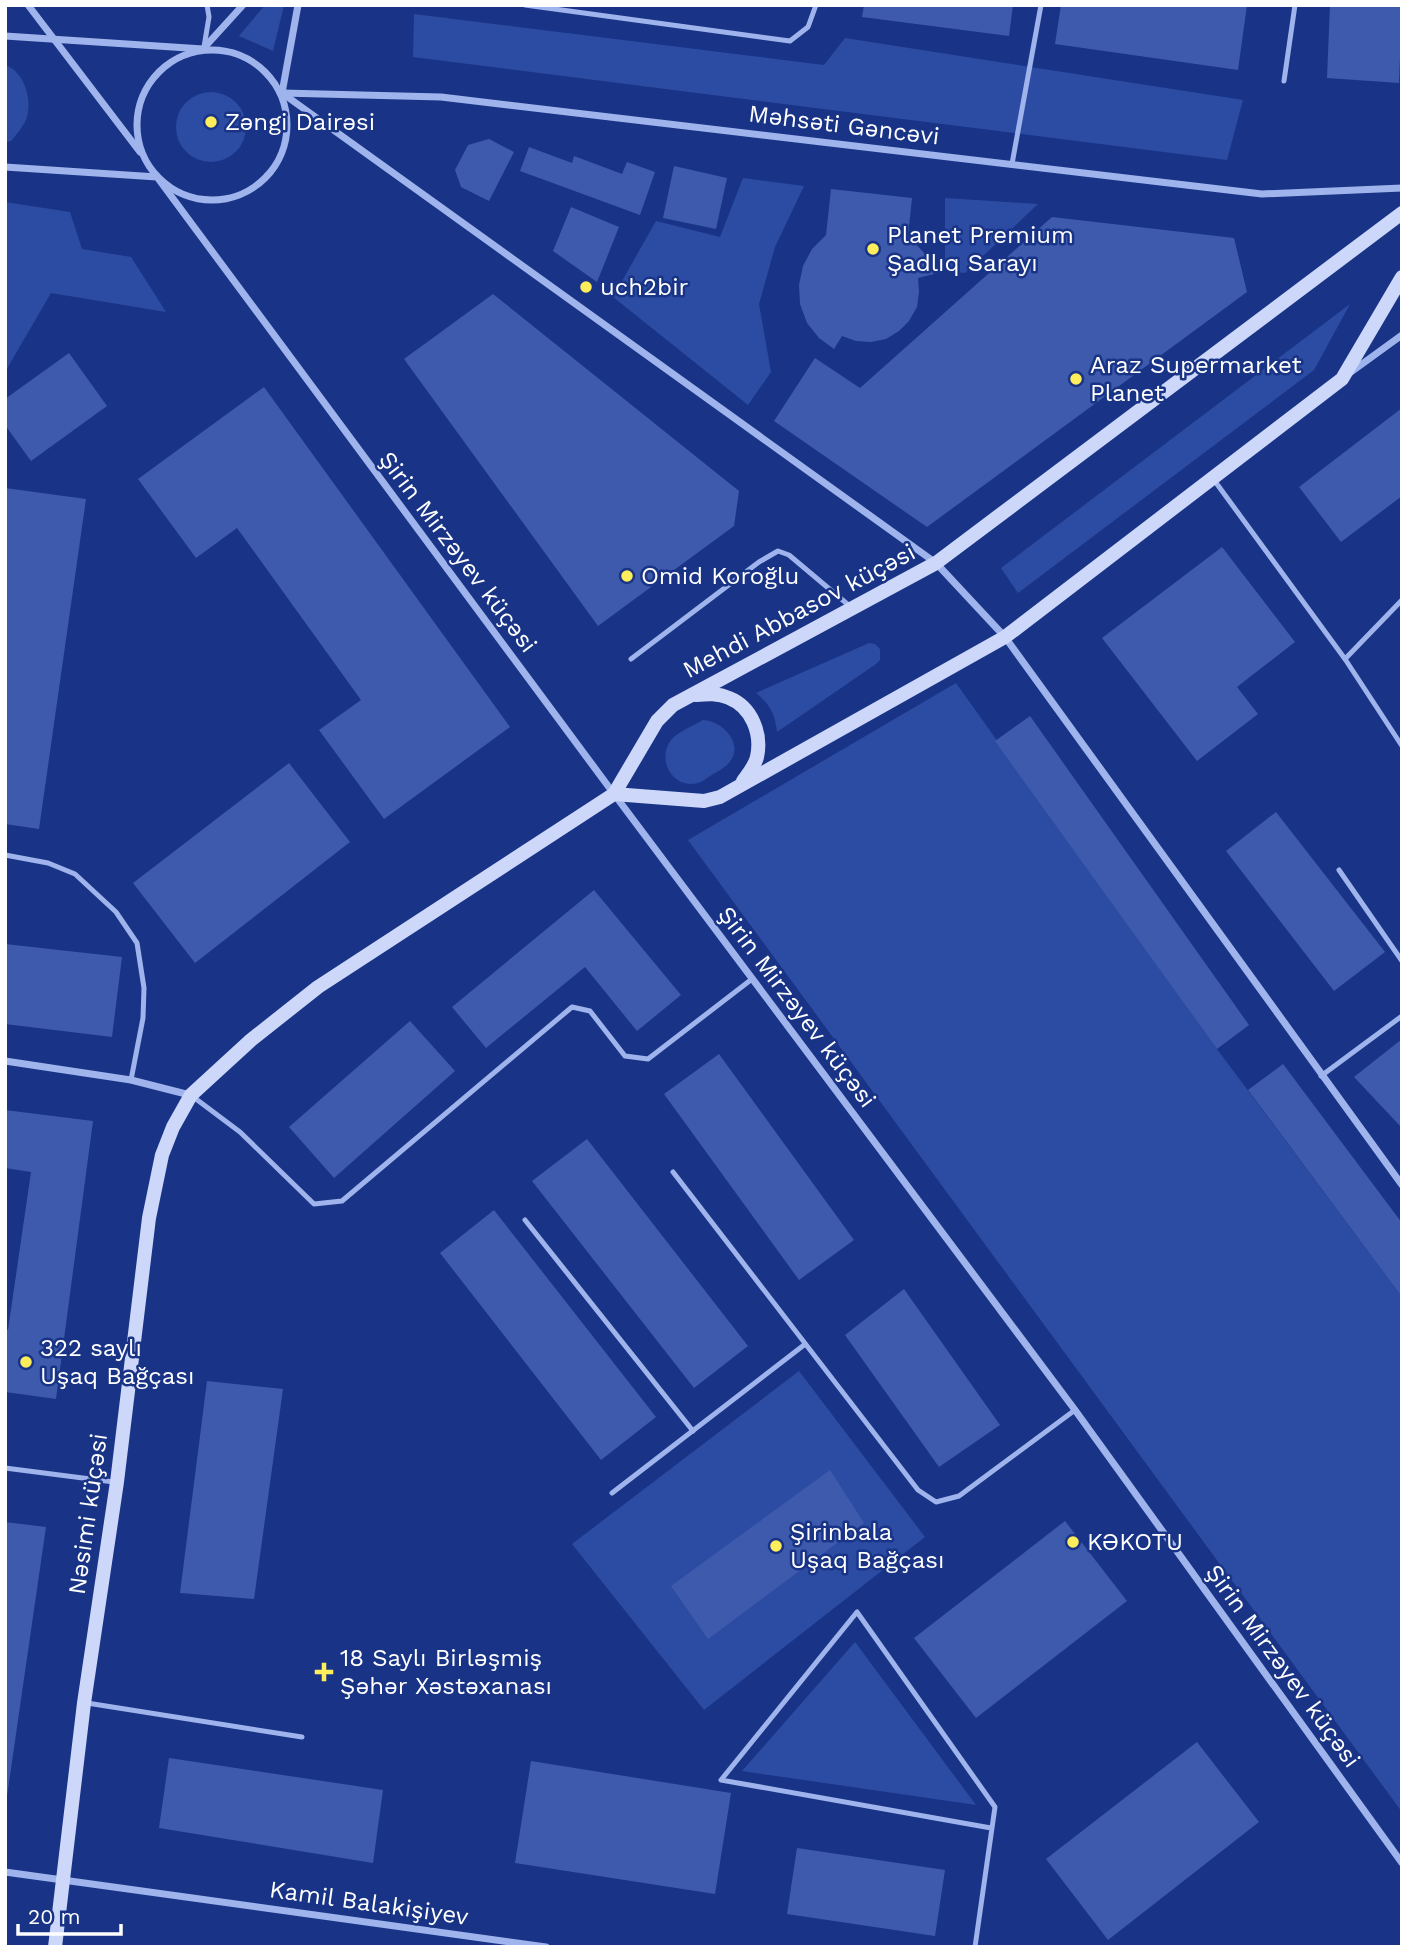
<svg xmlns="http://www.w3.org/2000/svg" width="1407" height="1952" font-family="'Work Sans',sans-serif">
<rect width="100%" height="100%" fill="#193486"/>
<!-- green -->
<g fill="#2c4ca4">
<polygon points="265,5 284,5 273,51 239,36"/>
<polygon points="414,14 824,65 845,38 1243,100 1227,160 413,57"/>
<path d="M 5,65 C 25,71 34,104 25,122 C 21,129 16,135 11,141 L 5,142 Z"/>
<circle cx="211" cy="127" r="35"/>
<polygon points="743,178 804,186 775,247 759,304 771,372 748,405 613,297 656,221 720,237"/>
<polygon points="945,198 1038,204 965,273 945,271"/>
<polygon points="5,202 70,212 82,249 131,257 166,312 51,293 5,372"/>
<polygon points="1350,304 1314,370 1018,593 1001,568"/>
<path d="M 869,643 L 875,644 L 880,649 L 880,660 L 876,664 L 777,732 C 775,714 770,704 756,693 Z"/>
<polygon points="956,683 1217,1049 1402,1297 1402,1812 688,840"/>
<path d="M 703,720 C 723,721 746,745 728,764 C 723,769 715,773 710,776 C 703,781 699,784 690,784 C 669,783 658,757 671,740 C 678,732 693,726 703,720 Z"/>
<polygon points="799,1371 925,1537 704,1710 572,1544"/>
<polygon points="855,1642 976,1805 742,1771"/>
</g>
<!-- building -->
<g fill="#3e5aad">
<polygon points="864,5 1013,5 1009,36 862,17"/>
<polygon points="1061,5 1247,5 1238,70 1055,44"/>
<polygon points="1330,5 1402,5 1399,83 1327,78"/>
<polygon points="489,139 514,152 489,201 461,187 455,170 468,145"/>
<polygon points="529,147 572,163 574,156 622,174 627,162 655,172 640,215 520,171"/>
<polygon points="674,166 727,178 716,229 663,218"/>
<polygon points="831,189 912,198 908,236 927,256 934,274 918,278 919,292 917,307 909,321 899,331 886,339 871,342 856,341 842,336 834,349 819,338 807,323 800,304 799,285 803,266 812,249 826,235"/>
<polygon points="571,207 619,227 597,282 553,251"/>
<polygon points="1052,217 1234,238 1247,292 927,527 774,421 815,358 860,388"/>
<polygon points="493,294 739,491 734,526 598,626 404,359"/>
<polygon points="69,353 107,406 31,461 5,425 5,399"/>
<polygon points="264,387 510,727 384,819 319,730 361,700 237,528 196,558 138,479"/>
<polygon points="1402,408 1402,496 1341,542 1299,487"/>
<polygon points="5,488 86,499 39,829 5,824"/>
<polygon points="1222,547 1295,642 1237,687 1258,714 1197,761 1102,638"/>
<polygon points="1030,716 1249,1025 1217,1049 995,741"/>
<polygon points="289,763 350,842 195,963 133,883"/>
<polygon points="1276,812 1385,952 1334,991 1226,851"/>
<polygon points="594,890 681,995 637,1031 585,967 486,1048 452,1007"/>
<polygon points="5,944 122,957 112,1037 5,1024"/>
<polygon points="410,1021 455,1071 334,1178 289,1127"/>
<polygon points="1402,1039 1402,1128 1354,1077"/>
<polygon points="719,1054 854,1240 799,1280 664,1094"/>
<polygon points="1283,1064 1402,1223 1402,1297 1248,1090"/>
<polygon points="5,1110 93,1121 56,1399 5,1392 5,1329 8,1330 31,1172 5,1168"/>
<polygon points="587,1139 748,1346 694,1388 532,1181"/>
<polygon points="494,1210 656,1417 601,1460 440,1253"/>
<polygon points="904,1289 1000,1425 939,1467 845,1335"/>
<polygon points="207,1381 283,1389 254,1599 180,1593"/>
<polygon points="830,1470 864,1523 708,1639 671,1586"/>
<polygon points="1065,1521 1127,1601 976,1718 914,1638"/>
<polygon points="5,1522 46,1527 7,1796 5,1796"/>
<polygon points="1197,1742 1259,1822 1108,1940 1046,1859"/>
<polygon points="169,1758 383,1790 373,1863 159,1828"/>
<polygon points="531,1761 731,1793 715,1894 515,1863"/>
<polygon points="797,1848 945,1870 935,1936 787,1914"/>
</g>
<g fill="none" stroke-linecap="round" stroke-linejoin="round">
<!-- lane -->
<g stroke="#9fb4ec" stroke-width="5">
<polyline points="525,5 790,41 808,27 816,5"/>
<polyline points="204,47 209,17 207,5"/>
<polyline points="1284,81 1295,5"/>
<polyline points="1012,164 1041,5"/>
<polyline points="1214,480 1345,659 1402,746"/>
<polyline points="631,659 759,562 778,551 789,555 852,608"/>
<polyline points="1345,659 1402,600"/>
<polyline points="5,855 48,863 75,874 116,912 137,943 144,988 143,1018 131,1080"/>
<polyline points="1339,870 1402,961"/>
<polyline points="1321,1076 1402,1016"/>
<polyline points="192,1096 240,1132 314,1204 342,1201 572,1007 590,1011 625,1056 648,1059 752,979"/>
<polyline points="673,1172 918,1490 936,1502 959,1496 1075,1410"/>
<polyline points="525,1220 693,1431"/>
<polyline points="5,1468 114,1482"/>
<polyline points="612,1493 804,1345"/>
<polyline points="87,1703 302,1737"/>
<polyline points="975,1947 995,1807 857,1612 721,1780 991,1828"/>
</g>
<!-- street -->
<g stroke="#9fb4ec" stroke-width="7">
<polyline points="28,5 140,152"/>
<polyline points="5,36 203,49 243,5"/>
<circle cx="212" cy="125" r="75"/>
<polyline points="282,93 936,563 1005,637 1402,1185"/>
<polyline points="282,93 441,97 1262,194 1402,188"/>
<polyline points="282,93 298,5"/>
<polyline points="5,167 157,177 614,794 1075,1410 1402,1863"/>
<polyline points="1351,372 1402,335"/>
<polyline points="5,1061 131,1080 190,1095"/>
<polyline points="5,1872 546,1947"/>
</g>
<!-- secondary -->
<g stroke="#ccd7f9" stroke-width="14">
<path d="M 696,695 C 707,694 718,693 729,698 C 752,707 762,734 757,757 C 755,766 748,774 743,781"/>
<polyline points="614,794 704,801 720,797 1005,637 1342,379 1402,277"/>
<polyline points="55,1947 84,1703 117,1482 149,1218 162,1155 173,1127 191,1095 251,1040 318,987 614,794 657,721 673,705 936,563 1402,213"/>
</g>
</g>
<!-- markers -->
<g fill="#ffee5b" stroke="#193486" stroke-width="2.5">
<circle cx="211" cy="122" r="7"/>
<circle cx="873" cy="249" r="7"/>
<circle cx="586" cy="287" r="7"/>
<circle cx="1076" cy="379" r="7"/>
<circle cx="627" cy="576" r="7"/>
<circle cx="26" cy="1362" r="7"/>
<circle cx="1073" cy="1542" r="7"/>
<circle cx="776" cy="1546" r="7"/>
<path d="M320.5 1661.5h7v7h7v7h-7v7h-7v-7h-7v-7h7z"/>
</g>
<g text-anchor="middle" dominant-baseline="central" stroke-width="5" stroke-linejoin="round" paint-order="stroke">
<!-- poi labels -->
<g font-size="24" fill="#fff" stroke="#193486" text-anchor="start">
<text x="225" y="122">Zəngi Dairəsi</text>
<text x="887" y="235">Planet Premium<tspan x="887" dy="28">Şadlıq Sarayı</tspan></text>
<text x="600" y="287">uch2bir</text>
<text x="1090" y="365">Araz Supermarket<tspan x="1090" dy="28">Planet</tspan></text>
<text x="641" y="576">Omid Koroğlu</text>
<text x="40" y="1348">322 saylı<tspan x="40" dy="28">Uşaq Bağçası</tspan></text>
<text x="790" y="1532">Şirinbala<tspan x="790" dy="28">Uşaq Bağçası</tspan></text>
<text x="1087" y="1542">KƏKOTU</text>
<text x="340" y="1658">18 Saylı Birləşmiş<tspan x="340" dy="28">Şəhər Xəstəxanası</tspan></text>
</g>
<!-- street labels -->
<g font-size="24" fill="#fff" stroke="#193486">
<text transform="translate(844 125) rotate(7)">Məhsəti Gəncəvi</text>
<text transform="translate(458 552) rotate(53)">Şirin Mirzəyev küçəsi</text>
<text transform="translate(799 611) rotate(-28)">Mehdi Abbasov küçəsi</text>
<text transform="translate(797 1007) rotate(53)">Şirin Mirzəyev küçəsi</text>
<text transform="translate(88 1514) rotate(-82)">Nəsimi küçəsi</text>
<text transform="translate(1283 1666) rotate(54)">Şirin Mirzəyev küçəsi</text>
<text transform="translate(369 1903) rotate(8)">Kamil Balakişiyev</text>
</g>
</g>
<!-- border -->
<rect width="1407" height="1952" fill="none" stroke="#ffffff" stroke-width="14"/>
<!-- scale -->
<path d="M18 1924v10h103v-10" fill="none" stroke="#ffffff" stroke-width="3.5"/>
<text x="28" y="1924" font-size="21" fill="#ffffff" stroke="#193486" stroke-width="5" paint-order="stroke">20 m</text>
</svg>
